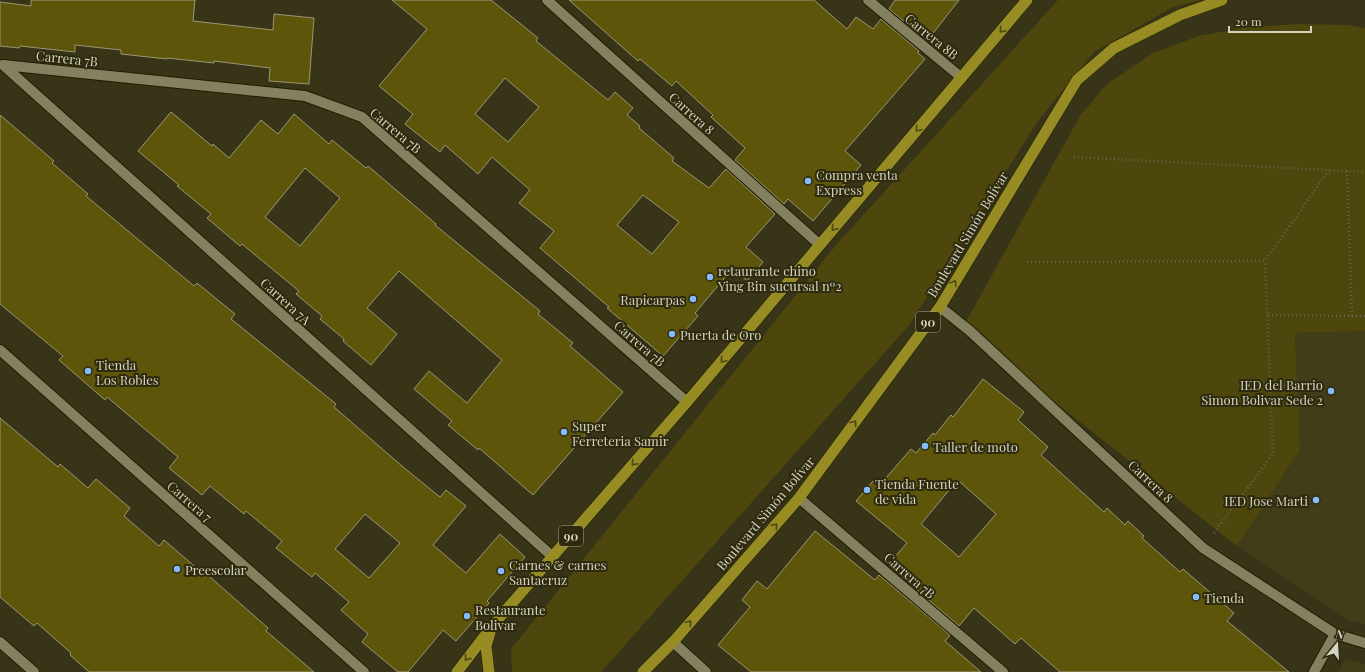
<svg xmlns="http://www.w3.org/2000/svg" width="1365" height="672" font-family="'Playfair Display',serif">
<rect width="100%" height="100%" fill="#383417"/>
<!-- built -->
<g fill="#413d18">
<polygon points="1365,330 1365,624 1348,620 1237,546 1300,450 1295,333"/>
<polygon points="1345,658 1365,664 1365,672 1339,672"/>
</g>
<!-- green -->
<g fill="#4d470d">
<polygon points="1058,0 1201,0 1173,7 1094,52 1037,122 910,324 601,672 512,672 511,649 837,244"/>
<polygon points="1296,24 1348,25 1365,28 1365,331 1295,333 1300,450 1237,546 962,329 1080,116 1107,84 1153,53 1199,36 1241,28"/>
</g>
<!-- building -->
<g fill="#5d5509" stroke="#9a9776" fill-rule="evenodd">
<polygon points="31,0 195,0 193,21 273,30 274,14 314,18 309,84 269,81 270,68 214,61 214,63 167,58 167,59 121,54 121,50 75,45 75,52 20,46 19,48 0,46 0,2 31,6"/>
<path d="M 392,0 L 491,0 L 538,38 L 536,41 L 608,100 L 615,92 L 633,108 L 627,115 L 640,126 L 639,128 L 674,158 L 672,161 L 709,188 L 726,169 L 775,214 L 746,247 L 763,262 L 747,281 L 733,268 L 695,313 L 698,316 L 663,356 L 607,308 L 609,307 L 540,248 L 554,231 L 519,203 L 530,190 L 492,157 L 478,174 L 445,145 L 440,152 L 405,124 L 413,114 L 379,86 L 427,29 ZM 505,78 L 539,107 L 508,142 L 475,114 ZM 643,195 L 679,222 L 652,254 L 617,225 Z"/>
<polygon points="569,0 814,0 847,29 856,17 873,29 881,19 919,51 918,53 925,59 845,151 861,165 813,221 788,199 784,204 735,160 745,148 711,117 713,115 676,81 672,86 640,59 638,61"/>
<polygon points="895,0 959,0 927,41 889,9"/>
<path d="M 171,112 L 212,146 L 213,144 L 229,158 L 261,120 L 278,134 L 294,114 L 329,144 L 332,140 L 366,168 L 368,166 L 436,224 L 435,225 L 540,311 L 538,314 L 573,343 L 570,346 L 623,392 L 533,495 L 479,448 L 478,450 L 448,425 L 452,421 L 414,389 L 429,371 L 467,403 L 502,360 L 399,271 L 367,308 L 397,334 L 371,365 L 343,341 L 344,339 L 320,319 L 322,316 L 296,294 L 299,291 L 242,244 L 240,246 L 207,218 L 211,214 L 177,186 L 179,185 L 138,151 ZM 305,168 L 340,198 L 300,246 L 265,217 Z"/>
<path d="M 0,115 L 54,161 L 52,163 L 88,194 L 86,196 L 194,286 L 197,283 L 235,314 L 231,319 L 336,404 L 334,407 L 403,467 L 440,497 L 446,490 L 466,506 L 433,545 L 466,573 L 500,534 L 525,557 L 487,601 L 489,603 L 456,641 L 443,630 L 408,672 L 398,672 L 362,642 L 368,634 L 341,610 L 349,602 L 315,573 L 312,577 L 276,548 L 282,541 L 246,511 L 244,514 L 210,486 L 202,495 L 169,468 L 178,457 L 107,397 L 105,400 L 59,360 L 63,356 L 0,304 ZM 365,514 L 400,543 L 369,578 L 335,549 Z"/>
<path d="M 983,379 L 1024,412 L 1018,420 L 1048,447 L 1041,455 L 1104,512 L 1107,508 L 1125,525 L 1128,521 L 1144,536 L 1142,538 L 1180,572 L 1183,569 L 1234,613 L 1227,621 L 1289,672 L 1060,672 L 1021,638 L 1015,644 L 974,608 L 959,626 L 888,565 L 907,543 L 856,501 L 873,481 L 879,486 L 911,449 L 916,453 L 933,433 L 935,435 L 951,415 L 953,417 ZM 960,482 L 996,514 L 959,557 L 921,524 L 955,483 L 957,485 Z"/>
<polygon points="0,418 58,467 60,464 88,488 96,479 130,508 124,516 159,546 164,540 200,571 201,569 268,628 266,631 314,672 89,672 70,655 71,653 37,623 34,626 0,597"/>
<polygon points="815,531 875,580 879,575 950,635 945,641 981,672 751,672 718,645 750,607 742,600 757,581 767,589"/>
</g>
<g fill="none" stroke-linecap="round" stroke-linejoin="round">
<!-- service casing -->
<g stroke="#1f1c01" stroke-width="12">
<polyline id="service" points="799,498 1003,672"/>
</g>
<!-- minor casing -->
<g stroke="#1f1c01" stroke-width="12">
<g id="minor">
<polyline points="547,0 820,245"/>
<polyline points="868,0 962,78"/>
<polyline points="3,65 305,96 362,117 687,402"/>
<polyline points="3,65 553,557"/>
<polyline points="940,307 970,331 1203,548 1335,634 1365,643"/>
<polyline points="0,642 34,672"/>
<polyline points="673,642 706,672"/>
<polyline points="1314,672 1335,634"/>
</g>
</g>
<!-- tertiary casing -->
<g stroke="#1f1c01" stroke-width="12">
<polyline id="tertiary" points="0,350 364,672"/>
</g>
<!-- trunk casing -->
<g stroke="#1f1c01" stroke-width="12">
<g id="trunk">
<polyline points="457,672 493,625 687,402 1027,0"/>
<polyline points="489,672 486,646 490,633"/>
<polyline points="643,672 673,642 799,498 940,307 1077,80 1114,48 1180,15 1222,0"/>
</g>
</g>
<!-- path -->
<g stroke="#67644a" stroke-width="2.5" stroke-dasharray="1 3" stroke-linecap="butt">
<polyline points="1074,157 1365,172"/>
<polyline points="1347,171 1352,316"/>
<polyline points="1027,262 1265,261 1329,170"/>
<polyline points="1268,315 1365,316"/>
<polyline points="1214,533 1273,454 1265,261"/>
</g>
<!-- service -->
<use href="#service" stroke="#848161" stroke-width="10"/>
<!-- minor -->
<use href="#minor" stroke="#848161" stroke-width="10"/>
<!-- tertiary -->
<use href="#tertiary" stroke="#848161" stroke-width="10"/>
<!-- trunk -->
<use href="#trunk" stroke="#978c24" stroke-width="11"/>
</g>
<!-- one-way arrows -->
<defs><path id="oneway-chevron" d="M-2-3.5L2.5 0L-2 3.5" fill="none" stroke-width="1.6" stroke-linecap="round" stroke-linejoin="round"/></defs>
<g stroke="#4e4714">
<use href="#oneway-chevron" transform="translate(1002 30) rotate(130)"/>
<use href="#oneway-chevron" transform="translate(918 129) rotate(130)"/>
<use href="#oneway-chevron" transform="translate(834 228) rotate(130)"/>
<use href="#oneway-chevron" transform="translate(954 283) rotate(-59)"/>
<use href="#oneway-chevron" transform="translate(723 360) rotate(130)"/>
<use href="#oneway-chevron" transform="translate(854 423) rotate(-54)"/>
<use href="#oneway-chevron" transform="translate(634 463) rotate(131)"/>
<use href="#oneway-chevron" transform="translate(775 526) rotate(-49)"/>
<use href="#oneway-chevron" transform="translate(689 623) rotate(-49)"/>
<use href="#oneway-chevron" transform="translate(467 658) rotate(128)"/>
</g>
<!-- markers -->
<g fill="#85bbfb" stroke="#2e2a0d" stroke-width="1.5">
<circle cx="808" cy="181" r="4"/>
<circle cx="710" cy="277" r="4"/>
<circle cx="693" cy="299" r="4"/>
<circle cx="672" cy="334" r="4"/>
<circle cx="88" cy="371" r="4"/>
<circle cx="1331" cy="391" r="4"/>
<circle cx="564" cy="432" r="4"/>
<circle cx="925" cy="446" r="4"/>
<circle cx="867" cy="490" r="4"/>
<circle cx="1316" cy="500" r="4"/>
<circle cx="177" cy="569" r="4"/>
<circle cx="501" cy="571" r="4"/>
<circle cx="1196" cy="597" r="4"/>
<circle cx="467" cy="616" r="4"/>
</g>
<g text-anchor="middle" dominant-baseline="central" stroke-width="4" stroke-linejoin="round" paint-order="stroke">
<!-- shield labels -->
<g fill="#2e2a0d" stroke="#a2a08c" stroke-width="1">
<rect x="916" y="312" width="24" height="20" rx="3"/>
<rect x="559" y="526" width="24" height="20" rx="3"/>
</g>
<g font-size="12" font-weight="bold" fill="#d4d3c2">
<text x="928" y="322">90</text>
<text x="571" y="536">90</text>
</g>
<!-- street labels -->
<g font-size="13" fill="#d4d3c2" stroke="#2e2a0d">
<text transform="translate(932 36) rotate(39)">Carrera 8B</text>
<text transform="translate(67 58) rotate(6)">Carrera 7B</text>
<text transform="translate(692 113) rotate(42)">Carrera 8</text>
<text transform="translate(396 130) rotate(40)">Carrera 7B</text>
<text transform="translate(967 234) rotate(-59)">Boulevard Simón Bolívar</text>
<text transform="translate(286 301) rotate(42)">Carrera 7A</text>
<text transform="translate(640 343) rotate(41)">Carrera 7B</text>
<text transform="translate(1151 481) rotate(43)">Carrera 8</text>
<text transform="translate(190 501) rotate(41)">Carrera 7</text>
<text transform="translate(765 513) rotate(-50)">Boulevard Simón Bolívar</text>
<text transform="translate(910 575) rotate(41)">Carrera 7B</text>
</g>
<!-- poi labels -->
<g font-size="13" fill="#d4d3c2" stroke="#2e2a0d" text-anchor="start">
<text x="816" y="174">Compra venta<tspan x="816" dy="15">Express</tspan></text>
<text x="718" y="270">retaurante chino<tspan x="718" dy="15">Ying Bin sucursal nº2</tspan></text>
<text x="685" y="299" text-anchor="end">Rapicarpas</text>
<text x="680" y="334">Puerta de Oro</text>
<text x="96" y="364">Tienda<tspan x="96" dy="15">Los Robles</tspan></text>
<text x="1323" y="384" text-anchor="end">IED del Barrio<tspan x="1323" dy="15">Simon Bolivar Sede 2</tspan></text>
<text x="572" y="425">Super<tspan x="572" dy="15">Ferreteria Samir</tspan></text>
<text x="933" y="446">Taller de moto</text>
<text x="875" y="483">Tienda Fuente<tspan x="875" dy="15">de vida</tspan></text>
<text x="1308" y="500" text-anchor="end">IED Jose Marti</text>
<text x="509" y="564">Carnes &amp; carnes<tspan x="509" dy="15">Santacruz</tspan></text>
<text x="185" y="569">Preescolar</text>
<text x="1204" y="597">Tienda</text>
<text x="475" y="609">Restaurante<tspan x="475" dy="15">Bolivar</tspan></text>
</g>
</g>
<!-- north arrow -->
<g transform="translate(1337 644) rotate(18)" stroke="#2e2a0d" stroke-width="3" paint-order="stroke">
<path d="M0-3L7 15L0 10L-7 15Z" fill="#d4d3c2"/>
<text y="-6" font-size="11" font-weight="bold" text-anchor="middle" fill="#d4d3c2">N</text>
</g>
<!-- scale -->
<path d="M1229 26v6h82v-6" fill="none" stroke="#d4d3c2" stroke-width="2"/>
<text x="1235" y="26" font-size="12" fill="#d4d3c2" stroke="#2e2a0d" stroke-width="3" paint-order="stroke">20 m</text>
</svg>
